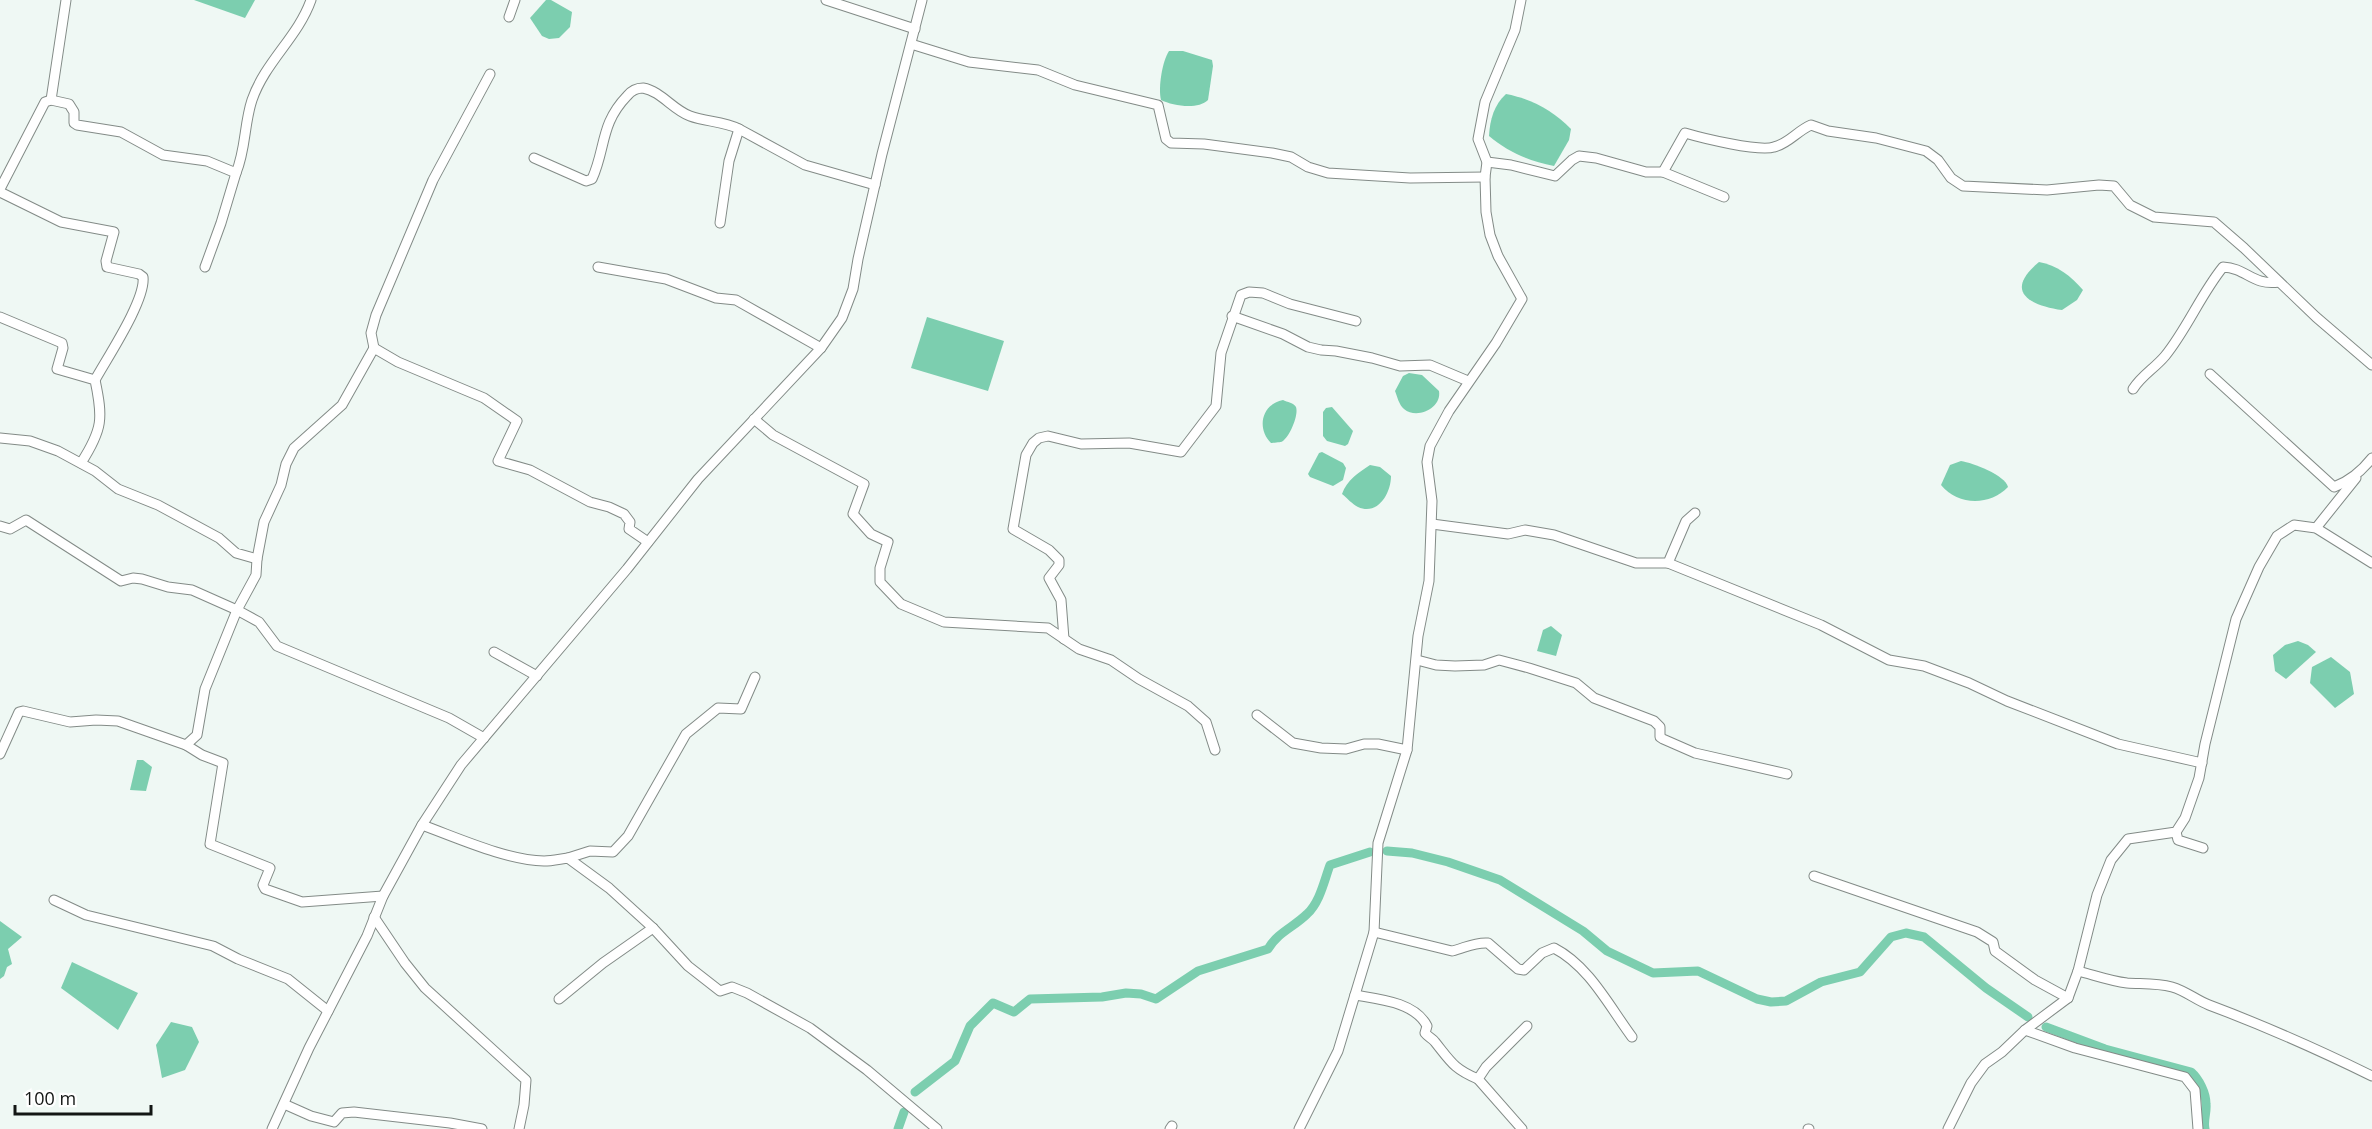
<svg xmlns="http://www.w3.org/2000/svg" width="2372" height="1129" font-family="'Open Sans',sans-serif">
<rect width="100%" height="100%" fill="#eff8f4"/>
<!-- water -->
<g fill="#7cceaf">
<polygon points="194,0 255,0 245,18"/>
<polygon points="546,0 551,0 572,12 570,27 559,38 549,39 542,36 530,18"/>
<path d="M 1169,51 L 1183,51 L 1212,60 L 1213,66 L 1208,100 C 1198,110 1173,106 1161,100 C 1158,88 1162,62 1169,51 Z"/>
<path d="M 1506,94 C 1532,99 1552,110 1571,129 L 1569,140 L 1554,166 C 1529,161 1508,152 1489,136 C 1490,119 1494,105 1506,94 Z"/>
<path d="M 2039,262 C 2057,265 2071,276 2083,290 L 2077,300 L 2062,310 C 2028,305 2004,291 2039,262 Z"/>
<polygon points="927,317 1004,341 988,391 911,368"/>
<path d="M 1409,373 L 1422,375 L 1439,391 C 1442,408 1417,420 1404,409 C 1399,405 1397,396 1395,391 L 1403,376 Z"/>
<path d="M 1283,400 C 1287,402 1294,403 1296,407 C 1299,415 1289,439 1281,442 C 1280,442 1273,443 1271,443 C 1256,428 1262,404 1283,400 Z"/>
<polygon points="1332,407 1353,431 1348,444 1345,446 1327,441 1323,436 1323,412 1326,408"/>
<polygon points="1322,452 1343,463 1346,468 1343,480 1333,486 1310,477 1308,474 1319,453"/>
<path d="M 1961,461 C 1973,463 2005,475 2008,487 C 1990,506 1958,506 1941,485 L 1950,465 Z"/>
<path d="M 1370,465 L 1380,467 L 1391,476 C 1391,493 1378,516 1358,507 C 1352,504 1347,498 1342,494 C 1347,480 1358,473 1370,465 Z"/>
<polygon points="1551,626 1562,635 1556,656 1537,651 1543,630"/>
<polygon points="2298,641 2308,645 2316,652 2286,679 2275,671 2273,655 2285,645"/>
<polygon points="2331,657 2350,672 2354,694 2335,708 2310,683 2312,667"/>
<polygon points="137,760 143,760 152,767 146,791 130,790"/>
<polygon points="0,921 22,937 8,949 12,964 7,967 4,976 0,979"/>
<polygon points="72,962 138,993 118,1030 61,988"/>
<polygon points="171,1022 192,1027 199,1042 185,1070 162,1078 156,1045"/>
</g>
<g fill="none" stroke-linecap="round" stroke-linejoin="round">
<!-- canal -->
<g stroke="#7cceaf" stroke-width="9">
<polyline points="1387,851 1412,853 1448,862 1500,880 1583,931 1607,951 1653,973 1698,971 1757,999 1771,1002 1786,1001 1821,982 1860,972 1891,937 1906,933 1924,937 1986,988 2028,1017"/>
<path d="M 2046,1027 L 2105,1049 L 2191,1072 C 2199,1079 2206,1093 2206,1104 C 2207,1113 2203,1120 2205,1129"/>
<path d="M 915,1092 L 955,1061 L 970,1026 L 993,1003 L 1014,1012 L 1030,999 L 1102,997 L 1126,993 L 1141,994 L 1156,999 L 1198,971 L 1268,949 C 1278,932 1294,927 1307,914 C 1320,902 1324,881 1330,865 L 1370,852"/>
<polyline points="898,1129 904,1112"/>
</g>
<!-- minor casing -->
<g stroke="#838b87" stroke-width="11">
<g id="minor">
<polyline points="826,0 915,29"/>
<polyline points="509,17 515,0"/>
<polyline points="911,44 969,62 1038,70 1075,85 1158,105 1166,139 1171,143 1204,144 1272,153 1291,157 1308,167 1328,173 1410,178 1485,177"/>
<polyline points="51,100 66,0"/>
<polyline points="739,129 805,165 875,185"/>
<path d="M 534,158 L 586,181 L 592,179 C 606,148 600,124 627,96 C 631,91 636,88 643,88 C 661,91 673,110 690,116 C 706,122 723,121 739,129 L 729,161 L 720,223"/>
<polyline points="1487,162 1511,165 1555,176 1572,160 1579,156 1596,158 1646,172 1663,172 1724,197"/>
<path d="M 1663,172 L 1685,133 C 1702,138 1759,152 1774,147 C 1788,144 1797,131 1811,125 L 1828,131 L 1876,138 L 1926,151 L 1938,160 L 1951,178 L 1963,186 L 2047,190 L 2099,185 L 2114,186 L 2130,205 L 2154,217 L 2214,222 L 2244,248 L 2316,317 L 2372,365"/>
<path d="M 236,173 C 246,149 244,124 252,100 C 265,62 298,37 311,0"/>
<polyline points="0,189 45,102 51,100 69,104 74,112 74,123 77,125 121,132 163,155 207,161 236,173 221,223 205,267"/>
<path d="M 0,192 L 61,222 L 114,232 L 106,261 L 107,267 L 139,274 L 143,277 C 146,300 107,358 95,380"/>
<polyline points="598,267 666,279 716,298 736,300 821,348"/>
<polyline points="1232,316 1283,334 1308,347 1321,350 1336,351 1372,358 1400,366 1430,365 1468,381"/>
<path d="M 0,317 L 62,343 L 63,348 L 57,369 L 95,380 C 103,418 103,429 81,463"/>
<polyline points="374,348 371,333 376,315 433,180 490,74"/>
<path d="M 2210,374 L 2334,487 C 2350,481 2361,472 2372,458"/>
<path d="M 2133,389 C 2142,375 2154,369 2165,356 C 2187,329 2201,294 2223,267 C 2247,268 2252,286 2279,282"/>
<polyline points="754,419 773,435 864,484 853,514 871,534 888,542 880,568 880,582 901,604 944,622 1048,628 1079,649 1111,660 1139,679 1188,706 1206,722 1215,750"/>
<polyline points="0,438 30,441 58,451 95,471 118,489 158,505 219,538 236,553 257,559 264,522 281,485 286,464 294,448 342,405 374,348 398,362 484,398 517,421 498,461 530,470 590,502 609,507 624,514 630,522 629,529 648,542"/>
<polyline points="1432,524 1508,534 1525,530 1554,535 1636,563 1668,563 1686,521 1695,513"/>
<polyline points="0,526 10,529 26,520 121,581 133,578 142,579 168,587 192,590 237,610 205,689 197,735 186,745 118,721 96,720 70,722 23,711 19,712 0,754"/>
<polyline points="2316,528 2356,478"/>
<polyline points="257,559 256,575 237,610 259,622 277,646 449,718 484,738"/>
<polyline points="1668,563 1821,625 1889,660 1924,666 1969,683 2007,701 2118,744 2202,763"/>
<polyline points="1064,639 1061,600 1049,578 1059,565 1059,560 1049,550 1013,529 1026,455 1033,443 1039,438 1048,436 1081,444 1129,443 1181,452 1216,406 1221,353 1241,295 1249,292 1263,293 1290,304 1356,321"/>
<polyline points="494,652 537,676"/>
<polyline points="1417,660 1436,665 1455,666 1484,665 1499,660 1529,668 1576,683 1594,698 1654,721 1660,727 1660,737 1663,739 1695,753 1787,774"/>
<polyline points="1257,715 1293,743 1321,748 1346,749 1364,744 1378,744 1407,750"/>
<polyline points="186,745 202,755 223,763 210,844 270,868 263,885 265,889 302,902 383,896"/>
<path d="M 422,825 C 458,838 506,860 544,861 C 552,861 560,859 568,858 L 609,888 L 653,928 L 688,966 L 720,991 L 732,987 L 747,993 L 810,1028 L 867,1070 L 937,1129"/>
<polyline points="2176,832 2178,840 2203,848"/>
<polyline points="568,858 590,851 613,852 628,836 686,734 718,708 741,709 755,677"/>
<polyline points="1814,876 1977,932 1993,942 1995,951 2035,980 2068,998"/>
<polyline points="54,900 86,915 213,946 238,959 288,979 328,1011"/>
<polyline points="374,917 405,963 425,988 526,1080 524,1105 519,1129"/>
<path d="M 1374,932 L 1452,951 C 1465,948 1474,942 1488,943 L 1518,969 L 1524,970 L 1542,953 L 1554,948 C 1589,966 1609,1006 1632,1037"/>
<path d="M 2078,971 C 2094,975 2110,981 2127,983 C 2142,984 2157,983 2172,987 C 2186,991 2196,1000 2209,1005 C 2265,1026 2319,1050 2372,1076"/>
<path d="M 1355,995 C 1378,999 1415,1002 1427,1026 L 1425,1033 C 1428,1037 1432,1038 1435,1042 C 1451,1062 1454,1069 1478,1079"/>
<polyline points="559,999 603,963 653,928"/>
<polyline points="2025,1030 2075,1048 2185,1077 2195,1090 2198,1129"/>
<polyline points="284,1104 311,1116 334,1122 342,1113 354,1112 450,1123 482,1129"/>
<polyline points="272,1129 309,1048 367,936 383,896 422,825 461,765 627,569 698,479 821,348 842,318 853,289 858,259 882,154 922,0"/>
<polyline points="1170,1129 1172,1126"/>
<polyline points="1299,1129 1338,1051 1374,932 1378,843 1407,750 1418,636 1429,581 1432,501 1427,462 1430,446 1449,411 1496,343 1522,299 1498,256 1490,235 1486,212 1485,177 1487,162 1478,139 1485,102 1515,30 1521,0"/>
<polyline points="1522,1129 1478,1079 1486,1067 1527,1026"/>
<polyline points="1808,1129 1809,1129"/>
<polyline points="1948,1129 1971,1083 1985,1064 2002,1052 2025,1030 2068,998 2078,971 2097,895 2111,860 2128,839 2176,832 2185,818 2199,778 2205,744 2236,619 2259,567 2277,536 2294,525 2316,528 2372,563"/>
</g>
</g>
<!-- minor -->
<use href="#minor" stroke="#fff" stroke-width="9"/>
</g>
<!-- scale -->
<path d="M15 1105v9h136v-9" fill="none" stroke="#131614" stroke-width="3"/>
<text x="24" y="1105" font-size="18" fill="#131614" stroke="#ffffff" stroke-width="4.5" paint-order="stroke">100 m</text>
</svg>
